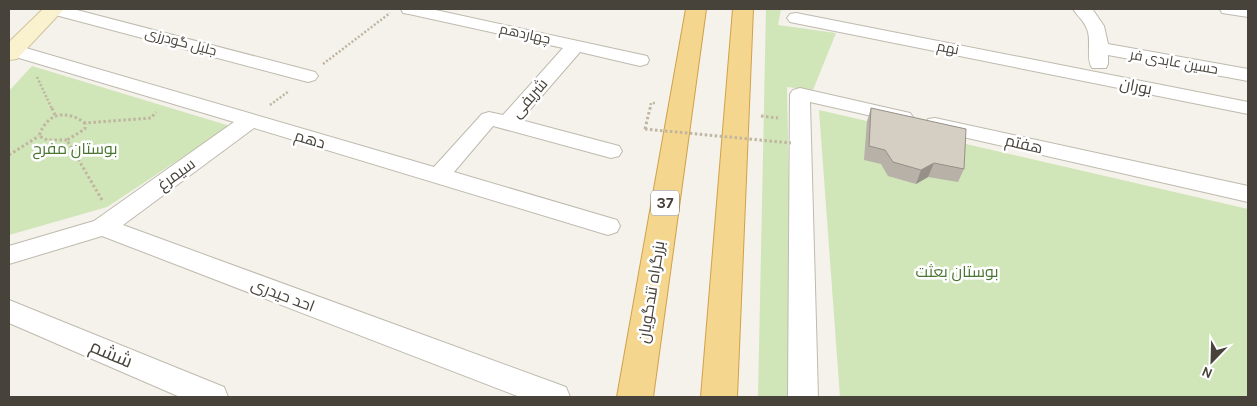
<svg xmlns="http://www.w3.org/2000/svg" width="1257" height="406" font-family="Karla,Cairo,sans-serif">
<rect width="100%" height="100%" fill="#f4f2eb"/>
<!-- green -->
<g fill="#d0e5b8">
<polygon points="766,9 781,9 778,25 836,33 813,90 787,87 793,397 758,397"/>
<polygon points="32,66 230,126 107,207 9,235 9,91"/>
<polygon points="819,110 1248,209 1248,397 840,397"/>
</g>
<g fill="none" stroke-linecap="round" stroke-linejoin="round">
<!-- minor casing -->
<g stroke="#bfbaae" stroke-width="2">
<g id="minor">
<polygon points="46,9 73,9 315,72 318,76 315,80 308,82 48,13"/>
<polygon points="401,9 431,9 647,56 649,60 647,64 640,66 580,52 521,120 619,146 622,151 619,156 611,158 493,126 454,172 617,220 620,226 617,232 608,235 254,128 123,225 566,387 570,397 520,397 102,236 9,264 9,246 94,221 234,122 9,55 9,46 19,46 434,167 482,114 489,112 503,115 563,48 409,14 403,13"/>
<path d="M 1073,9 L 1093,10 L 1104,26 L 1108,44 L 1248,69 L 1248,81 L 1108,55 L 1108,64 L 1106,68 L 1092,68 C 1086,59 1091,43 1088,32 C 1085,21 1078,17 1073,9 Z"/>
<polygon points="1220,9 1248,9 1248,17 1222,13"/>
<polygon points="796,13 1248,102 1248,114 790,22 787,18 790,14"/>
<polygon points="800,88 910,113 913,117 910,121 903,123 810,102 818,397 788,397 790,94 793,90"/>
<polygon points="935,118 1248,186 1248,202 928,129 925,124 928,119"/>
<polygon points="9,300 224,387 228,397 180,397 9,323"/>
</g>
</g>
<!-- secondary casing -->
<g stroke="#d0c49f" stroke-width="2">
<polygon id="secondary" points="43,9 64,9 17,59 9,60 9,42"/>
</g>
<!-- trunk casing -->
<g stroke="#d1a149" stroke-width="2">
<g id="trunk">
<polygon points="686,9 706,9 653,397 617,397"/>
<polygon points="733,9 753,9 737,397 701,397"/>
</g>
</g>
<!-- path-far1 -->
<g stroke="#c0b5a1" stroke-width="2.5" stroke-dasharray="2 2" stroke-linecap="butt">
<polyline points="323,64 390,13"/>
<polyline points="37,77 52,109"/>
<polyline points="270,105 289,91"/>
<polyline points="650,109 651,103 657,103"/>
</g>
<!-- path -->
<g stroke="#c0b5a1" stroke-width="3" stroke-dasharray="2.5 2.5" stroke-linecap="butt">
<polyline points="52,108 55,115"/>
<polyline points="761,116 778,118"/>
<polyline points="645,129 650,108"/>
<path d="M 67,140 L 47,140 L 39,136 C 47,113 65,109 85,123"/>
<polyline points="9,155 39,136"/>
<polyline points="102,200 67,140 85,129 85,123 151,118 156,112"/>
</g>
<!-- minor -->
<use href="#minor" fill="#fff" fill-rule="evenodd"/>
<!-- secondary -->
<use href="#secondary" fill="#faf1cf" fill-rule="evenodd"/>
<!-- trunk -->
<use href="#trunk" fill="#f4d68e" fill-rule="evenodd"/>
<!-- path-bridge -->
<polyline stroke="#c0b5a1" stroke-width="3" stroke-dasharray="2.5 2.5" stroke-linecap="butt" points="645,129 791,143"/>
</g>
<!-- wall -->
<polygon fill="#b7b1a7" points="871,108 964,169 958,182 928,177 916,184 888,176 881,164 864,160 867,121"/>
<!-- shaded-wall -->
<polygon fill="#959088" points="934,163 928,177 916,184 921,170"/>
<!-- building -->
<polygon fill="#d5cec2" stroke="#959088" points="871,108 966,129 964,169 934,163 921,170 893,162 885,150 869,146"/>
<g text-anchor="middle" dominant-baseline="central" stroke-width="5" stroke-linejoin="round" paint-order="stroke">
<!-- far-street labels -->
<g font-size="14" fill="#48433a" stroke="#fff">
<text transform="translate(525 34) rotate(12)">چهاردهم</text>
<text transform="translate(181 42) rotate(15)">جلیل گودرزی</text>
<text transform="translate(948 48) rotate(11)">نهم</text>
<text transform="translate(1174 62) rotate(10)">حسین عابدی‌ فر</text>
</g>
<!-- shield labels -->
<rect fill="#fff" stroke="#7f7b75" stroke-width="1" x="651" y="190.5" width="28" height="25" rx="4"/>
<g font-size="15" font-weight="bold" fill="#48433a">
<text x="665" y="203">37</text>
</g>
<!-- street labels -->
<g font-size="16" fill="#48433a" stroke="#fff">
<text transform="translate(1136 86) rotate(11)">بوران</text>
<text transform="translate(529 98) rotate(-49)">شریفی</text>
<text transform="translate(310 139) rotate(16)">دهم</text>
<text transform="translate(1024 144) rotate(13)">هفتم</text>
<text transform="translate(176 174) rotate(-36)">سیمرغ</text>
<text transform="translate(651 292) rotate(-81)">بزرگراه تندگویان</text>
<text transform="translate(283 295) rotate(21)">احد حیدری</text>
</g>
<!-- park labels -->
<g font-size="16" fill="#4a7631" stroke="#fff">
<text x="75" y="148">بوستان مفرح</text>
<text x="957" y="271">بوستان بعثت</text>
</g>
<!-- near-street labels -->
<g font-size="19" fill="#48433a" stroke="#fff">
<text transform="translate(111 354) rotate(23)">ششم</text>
</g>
</g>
<!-- border -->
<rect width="1257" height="406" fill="none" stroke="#48433a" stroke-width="20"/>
<!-- north arrow -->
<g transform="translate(1212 361) rotate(203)" stroke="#ffffff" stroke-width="4" paint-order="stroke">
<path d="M0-4L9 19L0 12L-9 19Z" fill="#48433a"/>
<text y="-8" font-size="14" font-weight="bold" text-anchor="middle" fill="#48433a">N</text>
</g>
</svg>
